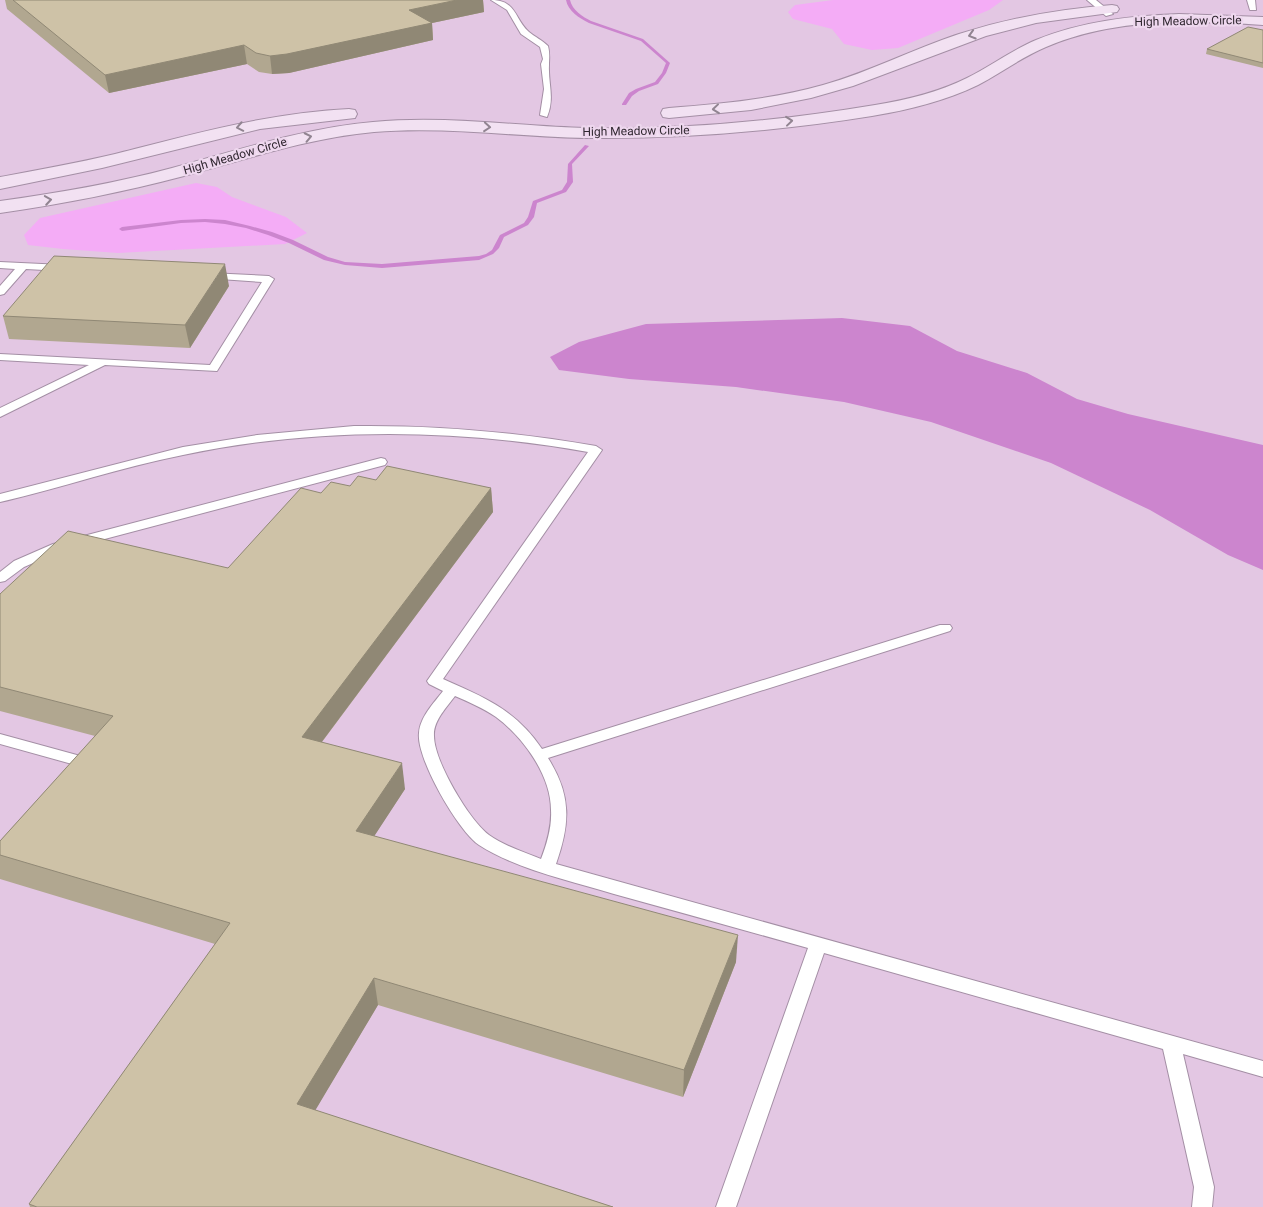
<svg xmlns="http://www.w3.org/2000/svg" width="1263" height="1207" font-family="Roboto,sans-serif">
<rect width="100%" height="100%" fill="#eed7ee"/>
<!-- built -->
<rect fill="#e3c7e3" x="0" y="0" width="1263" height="1207"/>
<!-- green -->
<g fill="#f4acf6">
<polygon points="833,0 1003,0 989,10 898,48 872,50 844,44 832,29 793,19 788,12 795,5"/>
<polygon points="196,183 217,187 232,197 286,217 307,233 285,244 118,253 63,249 28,245 24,235 40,218"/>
</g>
<!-- water -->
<polygon fill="#cc85ce" points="842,318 910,326 957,351 1027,373 1077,399 1128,414 1263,445 1263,570 1228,555 1150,510 1051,463 931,422 844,402 736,387 629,379 559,370 550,357 579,342 646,324"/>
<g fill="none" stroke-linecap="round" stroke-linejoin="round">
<!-- stream -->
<g fill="#cc85ce" fill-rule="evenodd">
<path d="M 566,0 L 570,0 C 572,10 583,17 591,21 L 643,39 L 670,63 L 666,73 L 658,84 L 639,91 L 632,96 L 626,105 L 622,105 L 622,104 L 629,93 L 636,89 L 655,82 L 662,73 L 666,63 L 641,41 L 589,23 C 579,18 568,11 566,0 Z"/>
<polygon points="585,145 589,146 572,164 573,182 566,192 537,203 534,217 528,225 504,237 499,248 493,254 479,260 382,268 345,265 324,260 289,243 268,235 246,228 225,224 205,222 181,223 122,231 119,229 122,227 181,220 205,219 225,220 250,226 272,232 293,240 328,257 345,262 382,264 479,256 486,254 492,250 500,235 524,223 528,217 533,201 562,190 567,182 568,164"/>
</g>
<!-- lane casing -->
<g stroke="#a48fa5" stroke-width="2">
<g id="lane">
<path d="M 491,0 C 517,0 514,19 529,32 C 535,37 542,40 548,46 C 550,54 549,58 549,65 C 548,84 555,98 547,117 L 540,115 L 544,89 L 541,64 L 543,59 L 540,47 L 521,34 L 507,10 Z"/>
<polygon points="1087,0 1096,0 1113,14 1106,16"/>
<polygon points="1247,0 1255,0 1256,10 1250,10"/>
<polygon points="0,262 63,265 68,268 63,271 26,269 4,294 0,295 0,286 15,269 0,268"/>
<polygon points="209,273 269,276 274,279 217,371 105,365 0,417 0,408 89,365 0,360 0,354 210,365 262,282 205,278 204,276"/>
<path d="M 354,426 C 436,425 515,432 596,446 L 602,450 L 443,679 C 484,697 516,710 542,749 L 940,625 L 950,625 L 952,628 L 950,631 L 548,758 C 572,796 570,824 556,864 L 1263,1061 L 1263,1077 L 1183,1054 L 1214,1187 L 1212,1207 L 1192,1207 L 1194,1187 L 1163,1049 L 824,953 L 736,1207 L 716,1207 L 808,948 C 744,930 679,912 614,894 C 571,881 516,869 479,845 C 458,831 416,758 419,733 C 420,717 434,703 443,691 L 429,684 L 427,681 L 588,452 C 453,428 317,427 183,455 C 121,467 61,488 0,502 L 0,494 L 183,447 L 257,435 ZM 455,696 C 469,702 483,708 496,717 C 523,737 551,775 551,810 C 552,827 547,843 541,859 C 524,852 504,846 489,835 C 469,820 434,761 434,736 C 433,721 447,707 455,696 Z"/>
<polygon points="381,458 385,459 387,462 385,465 63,550 24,567 5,581 0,582 0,572 14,561 53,544"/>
<polygon points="0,734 95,760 98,764 95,768 90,769 0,744"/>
</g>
</g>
<!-- secondary casing -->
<g stroke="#a48fa5" stroke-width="2">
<g id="secondary">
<path d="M 1112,5 L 1117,6 L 1119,9 L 1117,12 L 1036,23 L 986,36 L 853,86 L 811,98 L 751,110 L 669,118 L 663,117 L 661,113 L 663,109 L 669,108 C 721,104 773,99 823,85 C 870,72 913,49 959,34 C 1009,18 1060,9 1112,5 Z"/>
<path d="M 1179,14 L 1263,17 L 1263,25 C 1191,20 1114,18 1046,47 C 1022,57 1001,73 978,85 C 945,101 908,110 872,116 C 778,131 683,139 588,138 C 517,137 445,126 374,132 C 309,138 247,159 184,176 C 124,192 62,204 0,213 L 0,201 C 58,193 116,183 172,168 C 238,150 305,128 373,122 C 444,115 515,126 585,128 C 682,130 779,121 875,105 C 906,100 939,92 967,78 C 991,66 1012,50 1036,40 C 1082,21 1130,16 1179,14 Z"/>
<path d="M 349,109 L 355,110 L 357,114 L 355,118 L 260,129 L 102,168 L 0,189 L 0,177 C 38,170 77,163 115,154 C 193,134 268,113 349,109 Z"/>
</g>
</g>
<!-- lane -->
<use href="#lane" fill="#fff" fill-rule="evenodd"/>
<!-- secondary -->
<use href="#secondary" fill="#f2e1f2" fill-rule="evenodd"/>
</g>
<!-- wall -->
<g fill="#b1a790">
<polygon points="5,0 483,0 484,12 432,23 433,40 289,73 272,74 259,72 247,64 109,93 7,9"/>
<polygon points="1263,30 1263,68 1206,54 1207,49"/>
<polygon points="229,286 190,348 9,339 3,316"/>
<polygon points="376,480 491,488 493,512 322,742 405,789 374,836 736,962 683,1097 378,1005 315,1110 613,1207 30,1207 29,1204 215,944 0,879 0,841 95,736 0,711 0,594 228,568 321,493"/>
</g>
<!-- shaded-wall -->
<g fill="#908875">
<polygon points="457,0 483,0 484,12 432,23 433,40 289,73 272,74 270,56 409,10"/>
<polygon points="244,45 247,64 109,93 105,75"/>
<polygon points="225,264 229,286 190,348 185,325"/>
<polygon points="491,488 493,512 306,763 302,737"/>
<polygon points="402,763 405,789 360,858 356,831"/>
<polygon points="738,935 736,962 683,1097 684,1070"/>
<polygon points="374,978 378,1005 303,1131 297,1104"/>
</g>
<!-- building -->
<g fill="#cec2a7" stroke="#908875">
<polygon points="13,0 457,0 409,10 432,23 287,54 270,56 256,53 244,45 105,75"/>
<polygon points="1248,27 1263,30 1263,63 1207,49"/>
<polygon points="54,256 225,264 185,325 3,316"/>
<polygon points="387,466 491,488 302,737 402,763 356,831 738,935 684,1070 374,978 297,1104 613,1207 37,1207 29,1204 230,923 0,855 0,841 113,716 0,687 0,594 68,531 228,568 301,488 321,493 331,482 350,486 358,476 376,480"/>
</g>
<!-- one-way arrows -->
<defs><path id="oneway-chevron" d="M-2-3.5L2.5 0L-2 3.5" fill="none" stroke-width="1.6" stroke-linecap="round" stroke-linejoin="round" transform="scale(1.25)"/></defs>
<g stroke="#918491">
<use href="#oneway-chevron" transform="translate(972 35) rotate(163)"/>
<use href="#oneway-chevron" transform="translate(716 109) rotate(174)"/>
<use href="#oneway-chevron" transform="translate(789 121) rotate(-6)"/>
<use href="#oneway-chevron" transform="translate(240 127) rotate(169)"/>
<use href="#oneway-chevron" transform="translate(487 127) rotate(5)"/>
<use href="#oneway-chevron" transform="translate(308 137) rotate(-12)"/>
<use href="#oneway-chevron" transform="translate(48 200) rotate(-9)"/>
</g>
<g text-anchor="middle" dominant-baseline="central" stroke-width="4.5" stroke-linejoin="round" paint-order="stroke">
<!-- far-street labels -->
<g font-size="12" fill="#302730" stroke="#eed7ee">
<text transform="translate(1188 21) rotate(-1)">High Meadow Circle</text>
<text transform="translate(636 131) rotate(-1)">High Meadow Circle</text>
<text transform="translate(235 156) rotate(-16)">High Meadow Circle</text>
</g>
</g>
</svg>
